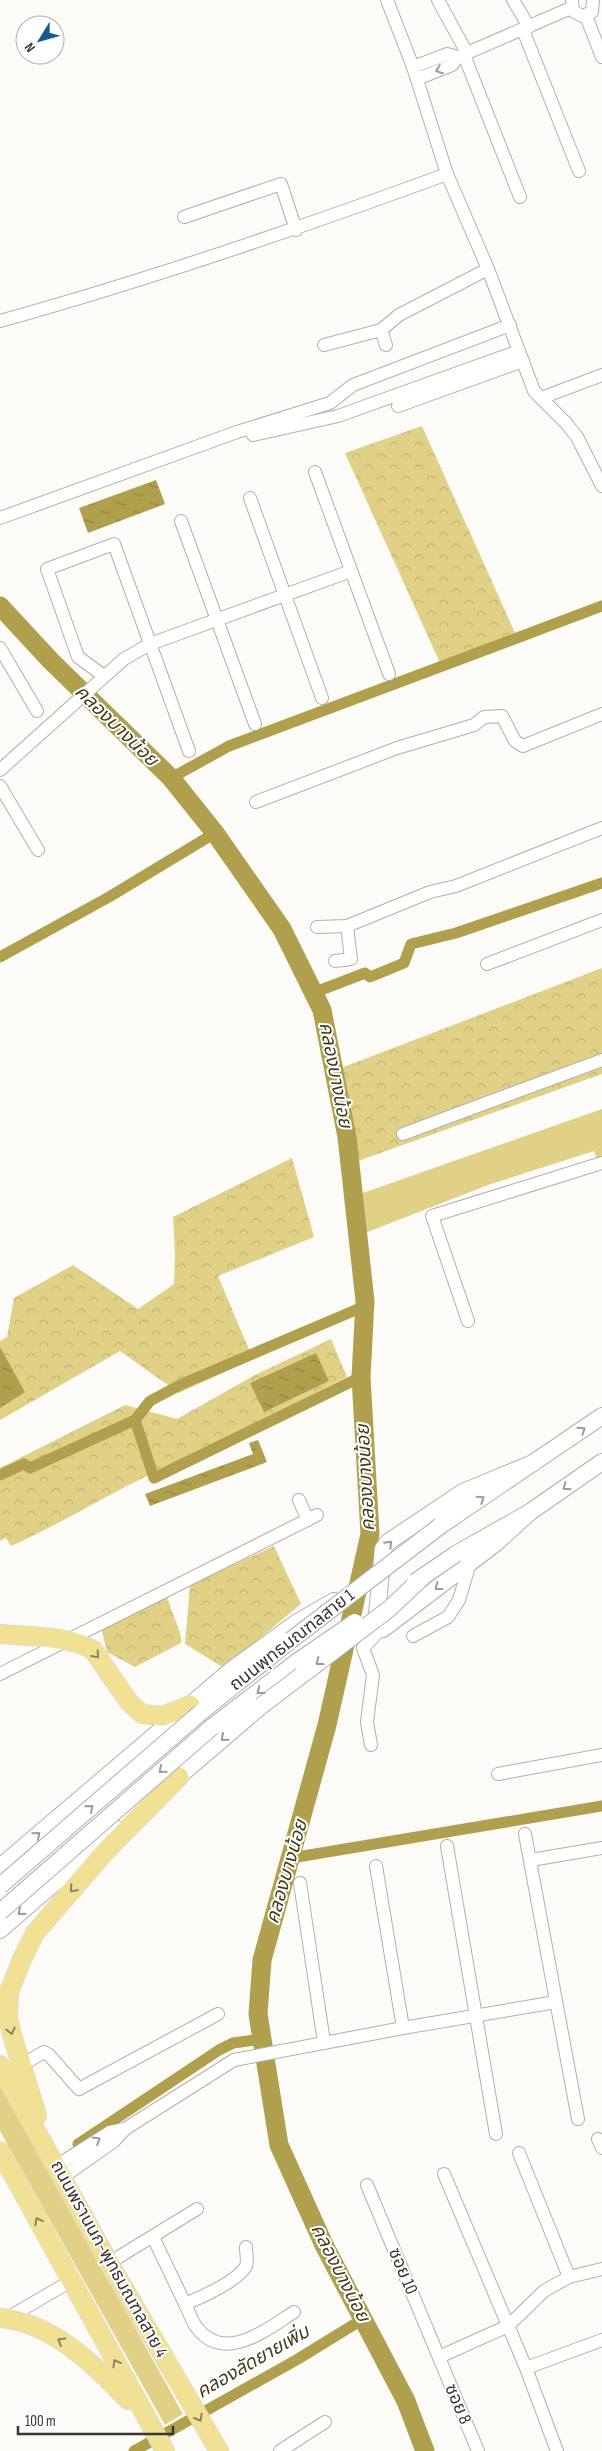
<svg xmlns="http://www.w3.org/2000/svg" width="602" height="2451" font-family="'Sofia Sans Condensed','Noto Sans Thai',sans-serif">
<defs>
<pattern id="forest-crowns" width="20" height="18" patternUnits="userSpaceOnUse" patternTransform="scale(1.25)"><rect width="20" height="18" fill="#e1d186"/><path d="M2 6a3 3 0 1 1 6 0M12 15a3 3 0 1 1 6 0" fill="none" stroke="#c2b474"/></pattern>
<pattern id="water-ripples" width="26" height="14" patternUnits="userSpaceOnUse" patternTransform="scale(1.25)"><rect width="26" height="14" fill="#b0a04d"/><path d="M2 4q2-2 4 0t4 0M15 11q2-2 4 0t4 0" fill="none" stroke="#908341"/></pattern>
</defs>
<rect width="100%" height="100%" fill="#fcfbf7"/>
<!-- green -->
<g fill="#e1d186">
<polygon points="602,1109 602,1157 597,1159 594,1151 488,1185 365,1233 360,1194"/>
<polygon points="0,2086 183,2414 165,2425 0,2131"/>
</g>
<!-- forest -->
<g fill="url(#forest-crowns)">
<polygon points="422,426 515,633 440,663 345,453"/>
<polygon points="602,968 602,1074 358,1161 341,1068"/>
<polygon points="292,1158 314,1237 218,1276 253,1359 179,1393 120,1351 0,1420 0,1341 7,1337 14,1298 73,1265 138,1309 174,1284 175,1255 173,1217"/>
<path d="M 331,1339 L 347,1377 C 282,1410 218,1441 153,1473 C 105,1496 60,1524 11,1546 L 6,1538 L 0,1541 L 0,1468 L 125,1405 L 177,1419 L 255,1375 Z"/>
<polygon points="274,1546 301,1604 224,1668 185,1644 190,1585"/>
<polygon points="167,1597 181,1636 181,1643 135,1667 107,1652 101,1628"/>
</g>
<!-- water -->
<g fill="url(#water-ripples)">
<polygon points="156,480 165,504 88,533 79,508"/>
<polygon points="0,1347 25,1392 0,1408"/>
<polygon points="316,1353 329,1381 264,1412 250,1383"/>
<polygon points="258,1440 267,1462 150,1506 145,1494 253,1454 249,1443"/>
</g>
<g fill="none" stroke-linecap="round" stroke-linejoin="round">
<!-- canal -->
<g stroke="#b0a04d" stroke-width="11">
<polyline points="171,778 229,746 602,606"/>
<polyline points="0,957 109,897 215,833"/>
<polyline points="313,993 365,973 370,977 404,963 411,944 456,933 602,883"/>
<polyline points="135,1420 150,1401 182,1384 365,1306"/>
<polyline points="0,1475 24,1464 30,1468 135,1420 154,1478 361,1377"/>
<polyline points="291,1858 602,1806"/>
<polyline points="78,2144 219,2050 233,2043 262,2039"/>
<polyline points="134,2451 298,2359 363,2319"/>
</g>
<!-- river -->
<polyline stroke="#b0a04d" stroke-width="19" points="0,606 51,661 171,778 215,833 282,929 322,1010 347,1137 365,1301 361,1377 370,1534 327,1725 262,1960 258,2014 279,2145 324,2245 406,2401 425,2451"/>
<!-- street casing -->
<g stroke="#b1b0ac" stroke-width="14">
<g id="street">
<polyline points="387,0 413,67 447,174 488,269 534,391 566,423 577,437 602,486"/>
<polyline points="438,0 467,53"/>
<polyline points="513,0 529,27"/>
<polyline points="572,0 573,11 582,16 592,12 593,0"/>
<polyline points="586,16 602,57"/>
<polyline points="523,30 579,171"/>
<polyline points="464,55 520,197"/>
<polyline points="413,67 447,54 458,57"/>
<polyline points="417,79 452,65 458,57 571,8"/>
<polyline points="184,217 281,184 296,230"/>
<path d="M 0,321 C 152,279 300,228 447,174"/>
<polyline points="381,330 386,345"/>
<polyline points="324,345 381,330 399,315 488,269"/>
<polyline points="541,398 602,375"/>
<polyline points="398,406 523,361"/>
<polyline points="253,435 338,416 519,351"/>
<polyline points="315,472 389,674"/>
<polyline points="250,498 322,698"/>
<polyline points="0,518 237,432 330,403 353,385 510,325"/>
<polyline points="181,521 255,724"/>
<polyline points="0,648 37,711"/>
<polyline points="104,676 78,657 47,569 114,544 189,751"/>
<polyline points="0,770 124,659 150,644 351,571"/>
<polyline points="0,786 38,850"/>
<polyline points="256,802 397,748 474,725 484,717 502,716 515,741 523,746 602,714"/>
<polyline points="317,927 347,926 430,892 456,886 602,828"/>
<polyline points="335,961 351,959 347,926"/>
<polyline points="487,964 602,920"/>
<polyline points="403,1134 602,1060"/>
<polyline points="468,1321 432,1216 602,1163"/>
<polyline points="299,1500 308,1520"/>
<polyline points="413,1636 448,1617 459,1600 470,1563"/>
<polyline points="0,1674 317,1515"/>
<polyline points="371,1745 367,1722 373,1675 363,1648 381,1629"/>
<polyline points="498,1774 602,1755"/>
<polyline points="525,1834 578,2119"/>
<polyline points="447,1846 496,2134"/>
<polyline points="531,1860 602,1848"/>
<polyline points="376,1866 403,2028"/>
<polyline points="300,1883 324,2042"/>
<polyline points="15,2069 44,2052 49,2055 79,2089 218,2014"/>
<polyline points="125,2129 234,2060 403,2028 556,2002"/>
<polyline points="598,2139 602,2148"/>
<polyline points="519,2153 569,2277"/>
<polyline points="56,2166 110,2132 125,2129 114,2141 63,2177"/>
<polyline points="444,2174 526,2368 557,2451"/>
<polyline points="367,2185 478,2451"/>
<path d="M 153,2237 L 185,2304 C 200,2298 238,2281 246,2266 C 248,2261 246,2253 246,2247"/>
<polyline points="109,2263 197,2209"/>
<path d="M 185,2304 C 189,2311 192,2322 197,2328 C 225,2364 267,2329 294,2312"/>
<polyline points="4,2320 71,2281"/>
<polyline points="439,2357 508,2326 544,2291 569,2277 602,2269"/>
<polyline points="526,2368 602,2340"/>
<polyline points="280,2451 325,2422"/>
</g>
</g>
<!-- secondary casing -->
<g stroke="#b1b0ac" stroke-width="18">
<g id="secondary">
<polyline points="530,1512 496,1543 383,1629 376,1625 383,1549 388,1542 463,1492 533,1463"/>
<polyline points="440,1526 602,1416"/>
<polyline points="456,1554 530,1512 602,1462"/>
<polyline points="201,1712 291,1640"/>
<polyline points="212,1727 298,1661"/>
<polyline points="170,1784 261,1706"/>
<polyline points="0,1867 230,1671 296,1623 334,1601"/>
<polyline points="0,1930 117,1829"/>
</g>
</g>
<!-- primary casing -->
<g stroke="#d7d7d7" stroke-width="20">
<g id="primary">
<path d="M 0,1634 C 30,1637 67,1635 93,1650 L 129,1702 L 142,1714 L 163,1716 L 190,1705"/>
<polyline points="0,2065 109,2263 219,2451"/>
<polyline points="37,2115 12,2035 8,2017 9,1992 23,1957 35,1933 105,1852 179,1777"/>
<polyline points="0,2151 165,2451"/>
<path d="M 0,2318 C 51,2322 95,2365 128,2400"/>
</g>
</g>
<!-- street -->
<use href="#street" stroke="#fff" stroke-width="12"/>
<!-- secondary -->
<use href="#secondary" stroke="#fff" stroke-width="16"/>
<!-- primary -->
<use href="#primary" stroke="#f0e195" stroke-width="19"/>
<!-- secondary-bridge casing -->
<g stroke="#b1b0ac" stroke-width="18" stroke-linecap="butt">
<g id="secondary-bridge">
<polyline points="415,1582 456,1554"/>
<polyline points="291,1640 440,1526"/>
<polyline points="298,1661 355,1622"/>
<polyline points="261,1706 389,1609 424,1576"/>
<polyline points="0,1886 201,1712"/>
<polyline points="0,1912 212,1727"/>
</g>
</g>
<!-- secondary-bridge -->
<use href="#secondary-bridge" stroke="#fff" stroke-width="16"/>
</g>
<!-- one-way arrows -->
<defs><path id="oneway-chevron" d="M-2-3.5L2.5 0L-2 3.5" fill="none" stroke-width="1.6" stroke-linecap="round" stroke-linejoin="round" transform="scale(1.25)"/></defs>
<g stroke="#9b9b9a">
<use href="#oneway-chevron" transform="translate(439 70) rotate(159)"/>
<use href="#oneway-chevron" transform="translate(582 1430) rotate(-35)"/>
<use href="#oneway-chevron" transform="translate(566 1487) rotate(145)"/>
<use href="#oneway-chevron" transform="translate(481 1499) rotate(-34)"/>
<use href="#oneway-chevron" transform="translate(389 1544) rotate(-45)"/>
<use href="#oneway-chevron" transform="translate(438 1587) rotate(143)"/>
<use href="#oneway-chevron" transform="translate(319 1662) rotate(143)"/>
<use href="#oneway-chevron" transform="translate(260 1691) rotate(142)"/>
<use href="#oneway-chevron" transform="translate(224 1738) rotate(139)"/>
<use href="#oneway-chevron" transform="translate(162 1770) rotate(139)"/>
<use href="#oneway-chevron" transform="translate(90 1808) rotate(-41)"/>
<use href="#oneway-chevron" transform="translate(37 1835) rotate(-40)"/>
<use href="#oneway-chevron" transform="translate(21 1912) rotate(139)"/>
<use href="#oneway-chevron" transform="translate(97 2140) rotate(-31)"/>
</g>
<g stroke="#8a8461">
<use href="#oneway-chevron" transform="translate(96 1655) rotate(49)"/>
<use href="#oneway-chevron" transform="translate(73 1889) rotate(131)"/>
<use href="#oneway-chevron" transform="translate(11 2031) rotate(77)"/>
<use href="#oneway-chevron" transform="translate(38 2221) rotate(-119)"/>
<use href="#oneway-chevron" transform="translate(61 2341) rotate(-150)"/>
<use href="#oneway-chevron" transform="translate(116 2363) rotate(-119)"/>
<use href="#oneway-chevron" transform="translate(199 2418) rotate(61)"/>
</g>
<g text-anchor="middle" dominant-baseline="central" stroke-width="4" stroke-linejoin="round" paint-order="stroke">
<!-- street labels -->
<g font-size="18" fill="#373736" stroke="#fff">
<text transform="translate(292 1640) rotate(-38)">ถนนพุทธมณฑลสาย 1</text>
<text transform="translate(109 2259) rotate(61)">ถนนพรานนก-พุทธมณฑลสาย 4</text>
<text transform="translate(403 2271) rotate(67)">ซอย 10</text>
<text transform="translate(458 2404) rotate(67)">ซอย 8</text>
</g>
<!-- water labels -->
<g font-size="19" font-style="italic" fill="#443d19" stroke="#fff">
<text transform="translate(116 726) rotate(44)">คลองบางน้อย</text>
<text transform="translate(335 1075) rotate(79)">คลองบางน้อย</text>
<text transform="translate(366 1478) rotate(-93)">คลองบางน้อย</text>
<text transform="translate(287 1872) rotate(-74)">คลองบางน้อย</text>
<text transform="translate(340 2273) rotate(63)">คลองบางน้อย</text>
<text transform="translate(253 2362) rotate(-30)">คลองลัดยายเพิ่ม</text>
</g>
</g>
<!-- north arrow -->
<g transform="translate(40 40) rotate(233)"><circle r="24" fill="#ffffff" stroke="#afafaf"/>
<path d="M0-4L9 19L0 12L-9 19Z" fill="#195b90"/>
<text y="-8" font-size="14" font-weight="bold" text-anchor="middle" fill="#373736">N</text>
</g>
<!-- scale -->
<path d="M18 2426v8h155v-8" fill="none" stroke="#373736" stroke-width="2.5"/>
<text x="25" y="2426" font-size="15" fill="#373736" stroke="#ffffff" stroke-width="4" paint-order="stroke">100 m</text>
</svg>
